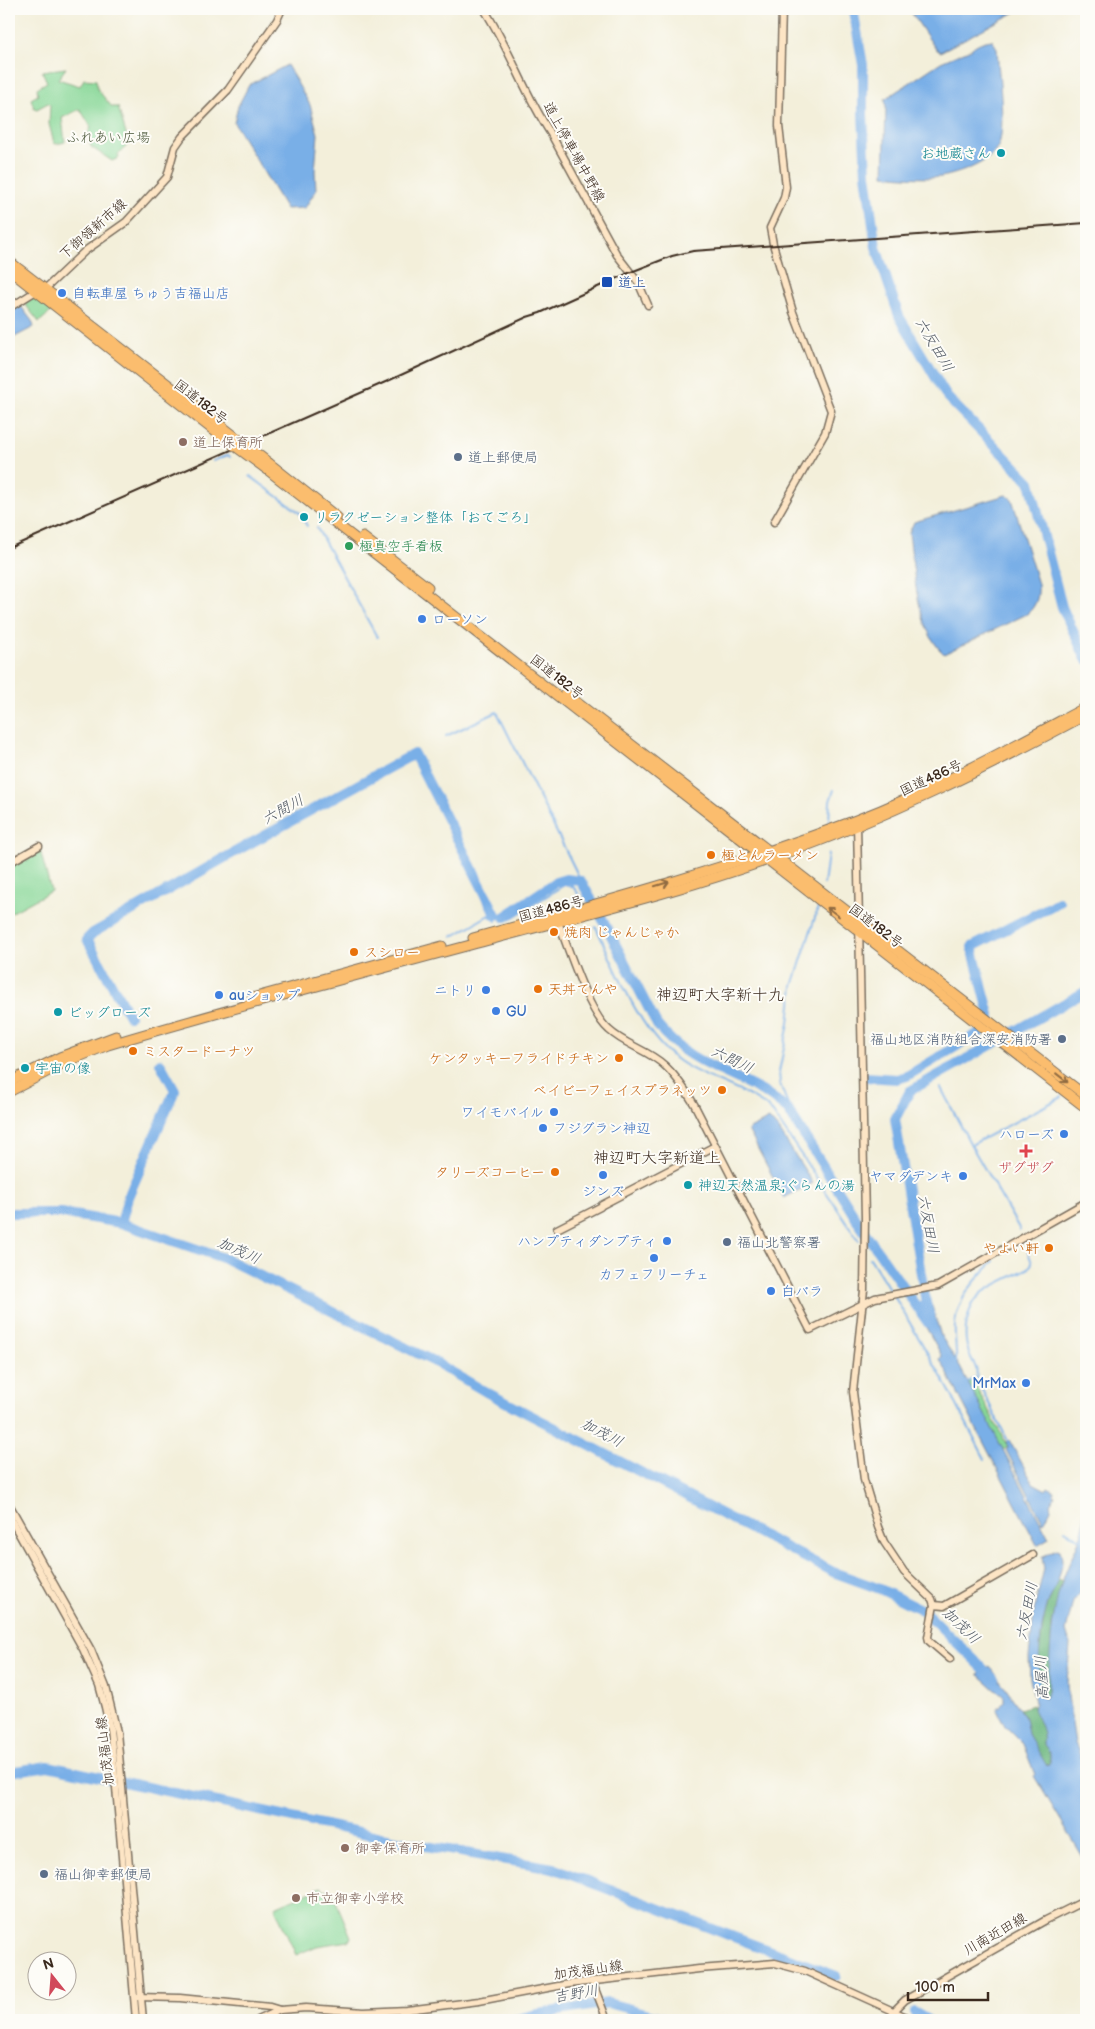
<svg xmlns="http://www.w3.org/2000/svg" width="1095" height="2029" font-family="'Balsamiq Sans','Klee One',sans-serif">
<rect width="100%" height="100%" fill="#fdfcf7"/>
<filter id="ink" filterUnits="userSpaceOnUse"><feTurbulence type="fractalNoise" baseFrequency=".02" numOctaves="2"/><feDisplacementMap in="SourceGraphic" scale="10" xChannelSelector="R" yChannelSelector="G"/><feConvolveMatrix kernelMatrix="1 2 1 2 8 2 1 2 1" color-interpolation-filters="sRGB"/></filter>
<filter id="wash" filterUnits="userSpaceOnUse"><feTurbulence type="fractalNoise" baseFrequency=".0096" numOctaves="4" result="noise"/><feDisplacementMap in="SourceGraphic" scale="20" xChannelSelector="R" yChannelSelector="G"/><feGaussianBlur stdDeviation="1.12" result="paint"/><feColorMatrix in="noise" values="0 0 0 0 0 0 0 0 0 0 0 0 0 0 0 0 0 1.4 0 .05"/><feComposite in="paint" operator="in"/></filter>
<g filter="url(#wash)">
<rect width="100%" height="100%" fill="#f3efda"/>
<!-- green -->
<g fill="#87d797" stroke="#61805a">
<polygon points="66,68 58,79 80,86 84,79 96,80 98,90 112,107 118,107 129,144 118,154 119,158 112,161 91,147 87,136 91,127 80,109 62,118 65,142 56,144 54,143 49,124 50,105 48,103 37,109 34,108 31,99 38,95 37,88 47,82 42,71"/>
<polygon points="31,299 37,299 52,311 39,322 24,303"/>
<polygon points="39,846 51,891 9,914 9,863"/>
<polygon points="973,1381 1008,1447 1003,1450 968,1383"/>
<polygon points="321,1887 325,1890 331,1889 351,1937 349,1941 317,1946 296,1955 275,1907"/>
</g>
<!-- forest -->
<g fill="#6db880" stroke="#54714f">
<polygon points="1057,1580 1062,1581 1052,1624 1048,1692 1044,1699 1040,1684 1039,1651 1045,1613"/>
<path d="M 1032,1705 C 1037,1717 1046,1730 1043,1744 L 1050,1754 L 1050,1762 L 1046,1766 L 1028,1734 L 1025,1718 L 1020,1709 Z"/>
</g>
<!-- water -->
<g fill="#79afe7" stroke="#5a6c82">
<polygon points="909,9 1021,9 940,52 935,48"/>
<path d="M 992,40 L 997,48 C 998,71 1006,124 999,144 C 994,162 958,174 941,177 C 924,179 901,177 884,175 L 886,107 L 885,99 L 941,62 L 971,49 C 977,43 984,41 992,40 Z"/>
<polygon points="287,65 310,105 318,134 315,171 316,190 305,208 286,209 234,123 238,106 249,85"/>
<polygon points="20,305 32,321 34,327 9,340 9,312"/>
<path d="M 1006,495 L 1012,499 L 1038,584 C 1039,596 1037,605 1027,614 L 944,654 C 916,629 914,569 909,533 L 914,522 Z"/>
<polygon points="769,1119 779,1130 813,1183 784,1198 748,1130"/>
<polygon points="932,1306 941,1336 960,1367 1049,1538 1037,1545 940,1359 942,1356 918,1313"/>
<polygon points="1009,1440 1033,1483 1046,1490 1048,1487 1054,1491 1053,1494 1055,1495 1050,1504 1051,1509 1045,1521 1043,1522 1006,1450 1008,1448 1006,1442"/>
<path d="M 1086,1502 L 1086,1576 L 1083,1589 L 1073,1602 L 1066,1631 L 1070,1644 L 1067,1682 L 1068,1696 L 1075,1743 L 1086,1769 L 1086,1862 L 1034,1776 L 1035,1775 L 1023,1744 L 1005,1726 L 997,1710 L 1004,1701 L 1004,1697 L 978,1674 L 990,1666 L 1020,1709 L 1025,1718 L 1028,1734 L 1047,1766 L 1050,1762 L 1050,1754 L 1043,1744 C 1045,1731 1038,1720 1033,1709 L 1035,1702 L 1030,1679 L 1029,1657 L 1035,1605 L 1044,1569 L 1042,1557 L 1057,1549 L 1060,1550 C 1068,1571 1049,1594 1045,1614 C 1040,1631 1035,1684 1044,1699 L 1048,1692 C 1050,1654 1050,1618 1062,1582 C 1068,1564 1078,1547 1083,1528 C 1086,1519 1081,1514 1086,1502 Z"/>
</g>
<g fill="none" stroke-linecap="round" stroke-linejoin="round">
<!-- stream -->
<g stroke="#79afe7" stroke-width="2">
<polyline points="213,461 228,455 230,457"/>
<polyline points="250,476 299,512 307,526"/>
<polyline points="317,528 377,637"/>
<polyline points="446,736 497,712 581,881"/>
<polyline points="829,824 830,801 834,790"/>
<polyline points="824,884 828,854"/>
<path d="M 507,921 L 564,885 C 575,884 577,892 582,901"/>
<path d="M 596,927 C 616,969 640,1035 680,1062 C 708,1081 744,1088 771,1110 L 859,1241"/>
<polyline points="452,937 489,915 496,921"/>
<polyline points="928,1063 929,1066"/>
<polyline points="1084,1086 1086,1084"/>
<polyline points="941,1088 971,1145"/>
<polyline points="788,1110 788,1105 780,1084 779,1072 789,1023 793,986 818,908"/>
<polyline points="1020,1230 971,1145 1062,1097"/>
<polyline points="870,1258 891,1292"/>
<polyline points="894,1296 948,1388 985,1459"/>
<path d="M 956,1363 C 957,1350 954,1337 955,1324 C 957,1298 977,1278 994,1261"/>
<polyline points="967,1382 976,1378"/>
<path d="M 1009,1443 L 976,1378 C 979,1368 972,1362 969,1353 C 962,1335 966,1307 981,1294 C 991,1285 1016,1275 1029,1268 L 1032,1263 L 1025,1243"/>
<polyline points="1065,1530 1080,1539"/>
</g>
<!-- river -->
<g stroke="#79afe7" stroke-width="10">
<polyline points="853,9 863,65 863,114 866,174 876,247 899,316 947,397 1030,482 1062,607 1086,659"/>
<path d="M 504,917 L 556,882 L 566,879 L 581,881 L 603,920 L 657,1025 C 690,1066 729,1070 770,1096 C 776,1100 782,1106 788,1110 L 862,1228 L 928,1323"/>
<polyline points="129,1016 87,939 93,933 242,848 414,754 496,915"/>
<polyline points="866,1077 897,1079 907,1076 989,1027 990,1015 972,947 1059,902"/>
<polyline points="9,1213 61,1213 121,1223 226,1259 433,1361 486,1392 833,1572 880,1589 924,1611 994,1679"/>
<polyline points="121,1223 128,1197 175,1090 160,1063"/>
<polyline points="931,1320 926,1303 895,1119 910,1091 1086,991"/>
<polyline points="9,1772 48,1766 420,1845 553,1868 836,1976"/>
<polyline points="914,2012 928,2020"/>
<polyline points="514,2020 533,2015 608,2003 672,2020"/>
</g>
</g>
</g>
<g filter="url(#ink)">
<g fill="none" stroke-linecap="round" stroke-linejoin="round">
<!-- secondary casing -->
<g stroke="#7b6f60" stroke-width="9">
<g id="secondary">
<path d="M 484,9 C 510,49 525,95 551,134 L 617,255 L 638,282 L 648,305"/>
<polyline points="9,308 36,291 45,289 85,251 126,222 167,177 175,147 182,137 228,90 277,20 282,9"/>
<polyline points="774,522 825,433 831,411 793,312 773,244 770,228 784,198 786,187 779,126 782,9"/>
<polyline points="857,823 865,1219 864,1290 853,1392 864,1480 878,1527 884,1542 904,1572 932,1599 934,1605 928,1637 929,1641 950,1659"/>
<polyline points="9,863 39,846"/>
<path d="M 557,919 C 568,947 588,1012 609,1030 C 625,1045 648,1050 664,1065 C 676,1075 686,1091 694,1104 L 810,1330 L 875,1298 L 938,1286 L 1086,1202"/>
<polyline points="602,1205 715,1146"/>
<polyline points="557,1229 600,1207"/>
<polyline points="9,1504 91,1650 106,1687 117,1732 143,2020"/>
<polyline points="9,1516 83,1649 99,1685 105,1707 110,1729 115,1776 136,2020"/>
<polyline points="934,1605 944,1606 1033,1555"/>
<polyline points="592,1981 607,2020"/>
<polyline points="137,1997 180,1998 270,2007 280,2010"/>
<polyline points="894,2011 905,2000 1046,1920 1086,1900"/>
<polyline points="258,2020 280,2010 306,2008 364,2012 407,2010 479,2001 569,1984 699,1969 775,1963 805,1971 913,2020"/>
</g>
</g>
<!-- highway casing -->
<g stroke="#7b6f60" stroke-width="11">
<g id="highway">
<polyline points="9,261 218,423"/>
<polyline points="9,270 213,430"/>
<polyline points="269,463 337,517"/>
<polyline points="265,468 1086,1108"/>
<polyline points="363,537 428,587"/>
<polyline points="565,693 1086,1096"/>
<path d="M 473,938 C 602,903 731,867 856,820 C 936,789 1011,747 1086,707"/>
<polyline points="252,998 442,946"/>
<polyline points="9,1082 60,1057 116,1036"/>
<path d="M 9,1092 L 64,1063 L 108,1045 C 234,1007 362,974 489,940 C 586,914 685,890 779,856 C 886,818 987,768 1086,715"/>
</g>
</g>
<!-- secondary -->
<use href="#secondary" stroke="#fde5c5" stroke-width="6"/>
<!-- highway -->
<use href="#highway" stroke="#fbbd6e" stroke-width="9"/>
<!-- rail -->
<polyline stroke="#3b2a1e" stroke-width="2" points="9,548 390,380 527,317 540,313 631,272 672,256 693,251 1086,223"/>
<!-- highway-bridge casing -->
<g stroke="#7b6f60" stroke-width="11" stroke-linecap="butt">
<g id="highway-bridge">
<polyline points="218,423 269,463"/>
<polyline points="213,430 265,468"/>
</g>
</g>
<!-- highway-bridge -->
<use href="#highway-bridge" stroke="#fbbd6e" stroke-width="9"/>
</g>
<!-- one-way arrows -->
<defs><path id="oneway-shaft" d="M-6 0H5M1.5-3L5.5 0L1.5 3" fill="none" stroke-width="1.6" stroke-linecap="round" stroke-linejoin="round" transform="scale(1.25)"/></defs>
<g stroke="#916c42">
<use href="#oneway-shaft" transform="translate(662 884) rotate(-17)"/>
<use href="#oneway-shaft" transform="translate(833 912) rotate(-143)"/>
<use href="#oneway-shaft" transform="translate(1062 1078) rotate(38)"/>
</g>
</g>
<!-- markers -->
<g fill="#0f9aa8" stroke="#fdfcf7" stroke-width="2">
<circle cx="1001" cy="153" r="5"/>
<circle cx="304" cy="517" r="5"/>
<circle cx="58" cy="1012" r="5"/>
<circle cx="25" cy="1068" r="5"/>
<circle cx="688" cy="1185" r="5"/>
</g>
<rect fill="#1a4fb4" stroke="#fdfcf7" stroke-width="2" x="601" y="276" width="12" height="12" rx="2.5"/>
<g fill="#3f7fe0" stroke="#fdfcf7" stroke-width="2">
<circle cx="62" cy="293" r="5"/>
<circle cx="422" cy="619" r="5"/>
<circle cx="486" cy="990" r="5"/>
<circle cx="219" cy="995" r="5"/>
<circle cx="496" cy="1011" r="5"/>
<circle cx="554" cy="1112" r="5"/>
<circle cx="543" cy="1128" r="5"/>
<circle cx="1064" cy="1134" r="5"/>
<circle cx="603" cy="1175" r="5"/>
<circle cx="963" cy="1176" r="5"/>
<circle cx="667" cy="1241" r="5"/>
<circle cx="654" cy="1258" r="5"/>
<circle cx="771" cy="1291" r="5"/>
<circle cx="1026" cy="1383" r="5"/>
</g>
<g fill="#8d6e63" stroke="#fdfcf7" stroke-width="2">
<circle cx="183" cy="442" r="5"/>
<circle cx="345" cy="1848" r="5"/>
<circle cx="296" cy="1898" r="5"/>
</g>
<g fill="#5c6f8a" stroke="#fdfcf7" stroke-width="2">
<circle cx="458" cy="457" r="5"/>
<circle cx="1062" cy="1039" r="5"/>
<circle cx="727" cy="1242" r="5"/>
<circle cx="44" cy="1874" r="5"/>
</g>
<circle fill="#2e9e5b" stroke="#fdfcf7" stroke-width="2" cx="349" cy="546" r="5"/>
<g fill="#e8710a" stroke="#fdfcf7" stroke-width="2">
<circle cx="711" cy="855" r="5"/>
<circle cx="554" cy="932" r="5"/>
<circle cx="354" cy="952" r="5"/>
<circle cx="538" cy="989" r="5"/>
<circle cx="133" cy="1051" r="5"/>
<circle cx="619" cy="1058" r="5"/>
<circle cx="722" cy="1090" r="5"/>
<circle cx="555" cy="1172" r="5"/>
<circle cx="1049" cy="1248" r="5"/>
</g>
<path fill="#e0444e" stroke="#fdfcf7" stroke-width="2" d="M1023.5 1143.5h5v5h5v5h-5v5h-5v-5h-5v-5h5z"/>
<g text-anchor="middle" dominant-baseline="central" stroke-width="4" stroke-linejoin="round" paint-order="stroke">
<!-- park labels -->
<g font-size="14" fill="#525e42" stroke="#fdfcf7">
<text x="108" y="137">ふれあい広場</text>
</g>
<!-- street labels -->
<g font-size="14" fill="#3b2a1e" stroke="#fdfcf7">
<text transform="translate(574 152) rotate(61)">道上停車場中野線</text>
<text transform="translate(93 229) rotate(-41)">下御領新市線</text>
<text transform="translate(201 402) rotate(38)">国道182号</text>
<text transform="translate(557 677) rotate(38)">国道182号</text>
<text transform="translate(931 778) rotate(-25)">国道486号</text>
<text transform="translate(551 909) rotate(-15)">国道486号</text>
<text transform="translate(876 926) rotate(37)">国道182号</text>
<text transform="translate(105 1751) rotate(-97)">加茂福山線</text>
<text transform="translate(995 1934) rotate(-30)">川南近田線</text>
<text transform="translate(588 1970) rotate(-8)">加茂福山線</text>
</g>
<!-- culture labels -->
<g font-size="14" fill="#0d838f" stroke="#fdfcf7" text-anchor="start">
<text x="991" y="153" text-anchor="end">お地蔵さん</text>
<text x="314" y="517">リラクゼーション整体「おてごろ」</text>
<text x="68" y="1012">ビッグローズ</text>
<text x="35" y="1068">宇宙の像</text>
<text x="698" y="1185">神辺天然温泉;ぐらんの湯</text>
</g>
<!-- transit labels -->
<g font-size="14" fill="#164399" stroke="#fdfcf7" text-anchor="start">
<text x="618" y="282">道上</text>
</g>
<!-- shop labels -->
<g font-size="14" fill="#366cbe" stroke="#fdfcf7" text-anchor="start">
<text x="72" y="293">自転車屋 ちゅう吉福山店</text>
<text x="432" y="619">ローソン</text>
<text x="476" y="990" text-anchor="end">ニトリ</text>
<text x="229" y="995">auショップ</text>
<text x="506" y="1011">GU</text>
<text x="544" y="1112" text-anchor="end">ワイモバイル</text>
<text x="553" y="1128">フジグラン神辺</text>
<text x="1054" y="1134" text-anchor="end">ハローズ</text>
<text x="953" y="1176" text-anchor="end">ヤマダデンキ</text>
<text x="603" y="1191" text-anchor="middle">ジンズ</text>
<text x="657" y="1241" text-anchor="end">ハンプティダンプティ</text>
<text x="654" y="1274" text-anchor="middle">カフェフリーチェ</text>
<text x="781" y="1291">白バラ</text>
<text x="1016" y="1383" text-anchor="end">MrMax</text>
</g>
<!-- education labels -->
<g font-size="14" fill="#785e54" stroke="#fdfcf7" text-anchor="start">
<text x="193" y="442">道上保育所</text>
<text x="355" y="1848">御幸保育所</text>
<text x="306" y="1898">市立御幸小学校</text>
</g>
<!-- service labels -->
<g font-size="14" fill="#4e5e75" stroke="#fdfcf7" text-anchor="start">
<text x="468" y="457">道上郵便局</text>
<text x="1052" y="1039" text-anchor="end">福山地区消防組合深安消防署</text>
<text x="737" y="1242">福山北警察署</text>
<text x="54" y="1874">福山御幸郵便局</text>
</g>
<!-- leisure labels -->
<g font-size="14" fill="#27864d" stroke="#fdfcf7" text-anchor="start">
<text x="359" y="546">極真空手看板</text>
</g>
<!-- food labels -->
<g font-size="14" fill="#c56008" stroke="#fdfcf7" text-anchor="start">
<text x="721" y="855">極とんラーメン</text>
<text x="564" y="932">焼肉 じゃんじゃか</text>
<text x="364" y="952">スシロー</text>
<text x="548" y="989">天丼てんや</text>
<text x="143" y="1051">ミスタードーナツ</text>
<text x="609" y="1058" text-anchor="end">ケンタッキーフライドチキン</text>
<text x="712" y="1090" text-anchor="end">ベイビーフェイスプラネッツ</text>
<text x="545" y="1172" text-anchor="end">タリーズコーヒー</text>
<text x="1039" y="1248" text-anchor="end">やよい軒</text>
</g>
<!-- health labels -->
<g font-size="14" fill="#be3a42" stroke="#fdfcf7">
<text x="1026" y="1167">ザグザグ</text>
</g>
<!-- water labels -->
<g font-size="15" font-style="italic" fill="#515964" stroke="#fdfcf7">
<text transform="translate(934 345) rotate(59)">六反田川</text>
<text transform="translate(283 810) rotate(-29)">六間川</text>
<text transform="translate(732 1060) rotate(26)">六間川</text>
<text transform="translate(928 1224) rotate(80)">六反田川</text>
<text transform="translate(239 1251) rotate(24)">加茂川</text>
<text transform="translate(602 1433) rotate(28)">加茂川</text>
<text transform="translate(1027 1611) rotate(-79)">六反田川</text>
<text transform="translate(961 1626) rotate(44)">加茂川</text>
<text transform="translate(1042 1678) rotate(-93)">高屋川</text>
<text transform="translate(576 1994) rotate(-10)">吉野川</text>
</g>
<!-- quarter labels -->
<g font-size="16" fill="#3b2a1e" stroke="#fdfcf7">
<text x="720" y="995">神辺町大字新十九</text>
<text x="657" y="1158">神辺町大字新道上</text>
</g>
</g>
<!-- margin -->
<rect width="1095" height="2029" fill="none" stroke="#fdfcf7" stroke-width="30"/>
<!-- north arrow -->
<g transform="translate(52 1976) rotate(343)"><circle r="24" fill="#fdfcf7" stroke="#afa8a0"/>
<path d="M0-4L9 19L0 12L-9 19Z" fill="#d1495b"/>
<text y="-8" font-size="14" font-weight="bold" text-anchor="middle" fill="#3b2a1e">N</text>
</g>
<!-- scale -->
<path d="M908 1992v8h80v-8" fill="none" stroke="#3b2a1e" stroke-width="2.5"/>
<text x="915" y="1992" font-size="15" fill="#3b2a1e" stroke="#fdfcf7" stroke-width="4" paint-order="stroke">100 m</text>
</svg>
